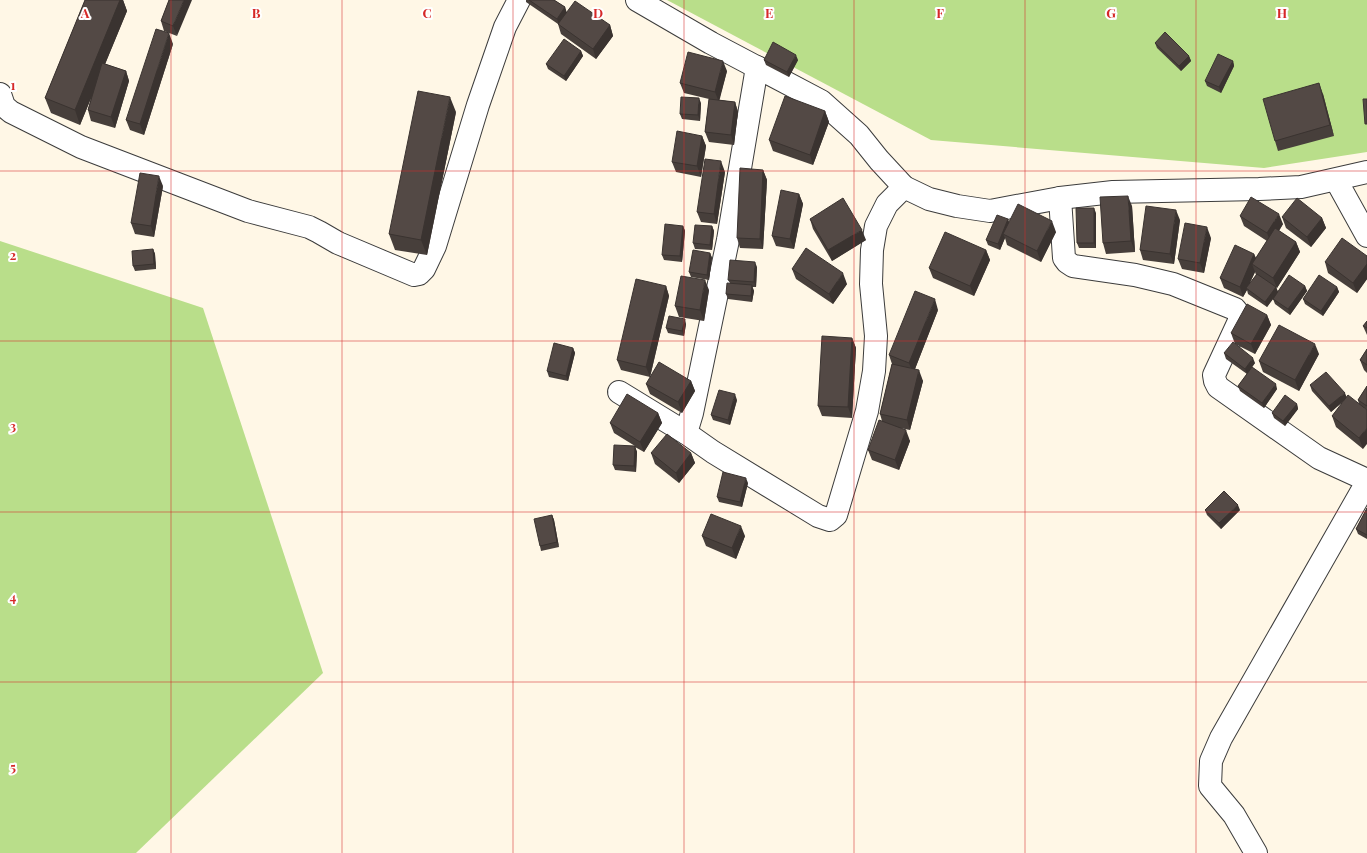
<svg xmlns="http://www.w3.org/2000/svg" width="1367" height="853" font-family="'Playfair Display',serif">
<rect width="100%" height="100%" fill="#fff7e6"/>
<!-- forest -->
<g fill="#b9de8a">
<polygon points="667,0 1367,0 1367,152 1264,168 931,140"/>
<polygon points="0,241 203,308 323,673 136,853 0,853"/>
</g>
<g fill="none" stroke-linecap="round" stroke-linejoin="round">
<!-- minor casing -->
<g stroke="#3c3c3c" stroke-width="24">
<g id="minor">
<polyline points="637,0 711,43 821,101 859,135 879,160 904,187"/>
<polyline points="757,67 728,240 692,413 686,433 713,452 818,516 830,520 836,515 867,411 874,371 876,336 871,284 872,250 876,226 887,204 904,187 929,199 957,206 990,211 1060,198 1113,192 1259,189 1301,187 1367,172"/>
<polyline points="0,94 4,106 11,112 81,147 248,211 309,227 319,232 338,243 414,275 419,274 424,269 435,246 478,105 505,27 519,0"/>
<polyline points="1336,180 1367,236"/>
<polyline points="1060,198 1064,258 1067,262 1073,266 1135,275 1173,284 1235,309 1239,314 1239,321 1214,375 1215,381 1218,387 1319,458 1367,480"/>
<polyline points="619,392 686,433"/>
<polyline points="1256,853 1234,815 1210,786 1211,761 1221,738 1367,482"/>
</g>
</g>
<!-- minor -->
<use href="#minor" stroke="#fff" stroke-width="22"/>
</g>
<!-- wall -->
<g fill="#473f3b" fill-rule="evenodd">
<polygon points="85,0 123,0 127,11 105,64 126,71 129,81 115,128 91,121 88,110 91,98 80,125 51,113 45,98"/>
<polygon points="169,0 177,36 164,31 161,21"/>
<polygon points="526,0 554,0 565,7 566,12 610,25 613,36 596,59 561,34 558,24 526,2"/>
<polygon points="1155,43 1189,56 1191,61 1181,71 1157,48"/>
<polygon points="173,44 144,135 130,130 126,120"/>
<polygon points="581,51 583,56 566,81 548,69 546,64"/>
<polygon points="764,60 798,60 789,77 766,65"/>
<polygon points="1233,61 1234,66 1221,93 1207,86 1205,81"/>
<polygon points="727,71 719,100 735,102 738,112 734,145 709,142 705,132 709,99 684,93 680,83"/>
<polygon points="1323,94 1334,136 1278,151 1275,141"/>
<polygon points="701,103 700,121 682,119 680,114"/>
<polygon points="825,111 829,122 813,165 773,151 769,140"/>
<polygon points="456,112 427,255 395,250 389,234"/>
<polygon points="702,136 706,146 701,177 676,172 672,162"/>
<polygon points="763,170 767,180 763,249 740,248 737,238"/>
<polygon points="725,172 717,224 701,222 697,212"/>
<polygon points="163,186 154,237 135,234 131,223"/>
<polygon points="799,194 803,204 794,249 776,246 772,236"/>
<polygon points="1132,206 1135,252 1106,254 1103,243"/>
<polygon points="1096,213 1096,248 1079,248 1077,243"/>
<path d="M 1240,216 L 1283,224 L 1279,231 L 1296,242 L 1300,252 L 1277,288 L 1276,287 L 1278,292 L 1305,286 L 1307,291 L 1290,315 L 1275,304 L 1273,299 L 1267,307 L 1248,294 L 1247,290 L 1243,297 L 1224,288 L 1220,278 L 1254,254 L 1256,258 L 1267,241 L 1244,226 ZM 1255,272 L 1256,275 L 1249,285 Z"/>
<polygon points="1282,217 1322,218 1326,228 1311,247 1286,228"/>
<polygon points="810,219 866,240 832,261 813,229"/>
<polygon points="1008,219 1009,223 1056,232 1041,262 1007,245 1005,238 1000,250 988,245 986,240"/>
<polygon points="1180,220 1174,264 1143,260 1140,250"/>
<polygon points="683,226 685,231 682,262 664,260 662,255"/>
<polygon points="712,226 714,231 712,250 695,249 693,243"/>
<polygon points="1211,238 1204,273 1182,269 1178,259"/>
<polygon points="153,249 155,254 156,269 135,271 133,266"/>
<polygon points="986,250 990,260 974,296 933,278 929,268"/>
<polygon points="710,253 712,258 709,280 691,277 689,272"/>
<polygon points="1367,256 1367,279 1357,293 1328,273 1325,262"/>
<polygon points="757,267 756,287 752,287 754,291 752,302 728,299 726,294 730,283 728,280"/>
<polygon points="792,269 847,284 833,304 796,279"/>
<polygon points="666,286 669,296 650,377 621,370 617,360"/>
<polygon points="1337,287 1339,292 1323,316 1305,304 1303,299"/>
<polygon points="709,290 704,321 679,317 675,306"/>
<polygon points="938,310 915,369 923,381 910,430 900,428 910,441 899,470 872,460 868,450 882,421 880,414 892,364 889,355"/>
<polygon points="1267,315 1271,325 1255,354 1235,344 1231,333"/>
<polygon points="1367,321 1367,335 1363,326"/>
<polygon points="686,324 684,336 668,333 666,328"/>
<polygon points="852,338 856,348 852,418 822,416 818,406"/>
<polygon points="573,348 575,353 568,381 549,377 547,371"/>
<polygon points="1367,349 1367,373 1364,370 1360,360"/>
<polygon points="1224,353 1255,363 1252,367 1277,389 1264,408 1240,391 1238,386 1247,374 1226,359"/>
<polygon points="1319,354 1299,391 1263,372 1259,361"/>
<polygon points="691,381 695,391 682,413 650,394 646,384"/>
<polygon points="1310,385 1346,398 1359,404 1358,400 1367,386 1367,410 1364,408 1363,449 1336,427 1332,416 1346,399 1331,412 1312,391"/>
<polygon points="737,400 730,425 713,420 711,415"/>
<polygon points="1297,404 1298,409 1285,426 1274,418 1272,413"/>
<polygon points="658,413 662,423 644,452 635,447 637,452 636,472 615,470 613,465 635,446 614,433 610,423"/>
<polygon points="651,453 691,453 695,463 679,483 655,464"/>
<polygon points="748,483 742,507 719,502 717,497"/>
<polygon points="1367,508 1367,539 1358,534 1356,529"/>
<polygon points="1205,510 1240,510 1221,529 1207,515"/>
<polygon points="552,515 554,520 559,547 541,551 540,546"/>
<polygon points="702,536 745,536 736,559 706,546"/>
</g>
<!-- shaded-wall -->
<g fill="#3a3330">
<polygon points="120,0 123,0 127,11 80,125 75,110"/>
<polygon points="184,0 192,0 177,36 173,26"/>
<polygon points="565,7 567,13 559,24 557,19"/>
<polygon points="610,25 613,36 596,59 593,49"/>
<polygon points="169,33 173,44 144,135 140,124"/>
<polygon points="581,51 583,56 566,81 564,76"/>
<polygon points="796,55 798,60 789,77 787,72"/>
<polygon points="1189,56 1191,61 1181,71 1179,66"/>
<polygon points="723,61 727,71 719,102 715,92"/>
<polygon points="1233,61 1234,66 1221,93 1219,87"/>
<polygon points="126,71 129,81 115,128 111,117"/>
<polygon points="1319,83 1323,94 1334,136 1330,125"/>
<polygon points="450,97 456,112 427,255 421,240"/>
<polygon points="699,98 701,103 700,121 698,115"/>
<polygon points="735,102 738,112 734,145 731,135"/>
<polygon points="825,111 829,122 813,165 810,155"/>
<polygon points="702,136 706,146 701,177 697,166"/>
<polygon points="721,161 725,172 717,224 714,214"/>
<polygon points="763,170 767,180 763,249 760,239"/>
<polygon points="159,176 163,186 154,237 151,226"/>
<polygon points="799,194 803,204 794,249 790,239"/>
<polygon points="1128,196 1132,206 1135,252 1131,241"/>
<polygon points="1094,208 1096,213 1096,248 1094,243"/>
<polygon points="1176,210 1180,220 1174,264 1170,254"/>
<polygon points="1279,214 1283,224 1271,243 1267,233"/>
<polygon points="1322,218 1326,228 1311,247 1307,237"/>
<polygon points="1008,219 1010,225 1003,234 1005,238 1000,250 998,244"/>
<polygon points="1052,221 1056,232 1041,262 1037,251"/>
<polygon points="683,226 685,231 682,262 680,256"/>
<polygon points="712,226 714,231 712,250 710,245"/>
<polygon points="1207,227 1211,238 1204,273 1200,263"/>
<polygon points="862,230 866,240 832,261 828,250"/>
<polygon points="1296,242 1300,252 1277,288 1273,278"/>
<polygon points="153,249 155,254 156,269 154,264"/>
<polygon points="986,250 990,260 974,296 970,286"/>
<polygon points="710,253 712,258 709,280 707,275"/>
<polygon points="1254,254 1258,264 1252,264 1255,272 1247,289 1246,288 1247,290 1243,297 1240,287"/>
<polygon points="755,262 757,267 756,287 754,282"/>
<polygon points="1367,264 1367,279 1357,293 1353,283"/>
<polygon points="843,273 847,284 833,304 829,294"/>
<polygon points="705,280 709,290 704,321 700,310"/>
<polygon points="752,285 754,291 752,302 751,296"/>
<polygon points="666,286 669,296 650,377 646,367"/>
<polygon points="1305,286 1307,291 1290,315 1288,309"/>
<polygon points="1276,287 1278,292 1267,307 1265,302"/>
<polygon points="1337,287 1339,292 1323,316 1321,311"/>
<polygon points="935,299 938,310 913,374 909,363"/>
<polygon points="1267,315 1271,325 1255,354 1251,344"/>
<polygon points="685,319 686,324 684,336 682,331"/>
<polygon points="852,338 856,348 852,418 848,407"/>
<polygon points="1315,344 1319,354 1299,391 1295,380"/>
<polygon points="573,348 575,353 568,381 566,376"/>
<polygon points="1253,358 1255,363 1247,374 1245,369"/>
<polygon points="919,370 923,381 910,430 907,420"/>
<polygon points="691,381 695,391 682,413 678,402"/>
<polygon points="1276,384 1277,389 1264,408 1262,403"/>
<polygon points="1345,393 1347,398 1331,412 1329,406"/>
<polygon points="735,394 737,400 730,425 728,420"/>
<polygon points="1297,404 1298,409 1285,426 1283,421"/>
<polygon points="658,413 662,423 644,452 640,442"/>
<polygon points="1367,428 1367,444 1363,449 1359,438"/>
<polygon points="906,430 910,441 899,470 895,460"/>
<polygon points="635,446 637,452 636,472 634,466"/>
<polygon points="691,453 695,463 679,483 676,473"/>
<polygon points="746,478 748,483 742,507 740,502"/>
<polygon points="1238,505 1240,510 1221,529 1219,523"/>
<polygon points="552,515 554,520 559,547 557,542"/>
<polygon points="741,526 745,536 736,559 732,548"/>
</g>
<!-- building -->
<g fill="#534945" stroke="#3a3330">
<polygon points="85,0 120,0 75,110 45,98"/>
<polygon points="169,0 184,0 173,26 161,21"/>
<polygon points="529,0 554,0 565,7 557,19"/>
<polygon points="575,1 610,25 593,49 558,24"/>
<polygon points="156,29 169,33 140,124 126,120"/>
<polygon points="1165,32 1189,56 1179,66 1155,43"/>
<polygon points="564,39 581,51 564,76 546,64"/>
<polygon points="773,42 796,55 787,72 764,60"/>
<polygon points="688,52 723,61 715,92 680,83"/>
<polygon points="1218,54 1233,61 1219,87 1205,81"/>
<polygon points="102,63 126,71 111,117 88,110"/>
<polygon points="1319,83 1330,125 1275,141 1263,99"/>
<polygon points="418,91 450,97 421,240 389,234"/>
<polygon points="785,96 825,111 810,155 769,140"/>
<polygon points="681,97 699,98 698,115 680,114"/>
<polygon points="709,99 735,102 731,135 705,132"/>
<polygon points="1363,99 1367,99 1367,124 1365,124"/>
<polygon points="677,131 702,136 697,166 672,162"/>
<polygon points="705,159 721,161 714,214 697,212"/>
<polygon points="740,168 763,170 760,239 737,238"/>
<polygon points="140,173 159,176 151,226 131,223"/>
<polygon points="781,190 799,194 790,239 772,236"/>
<polygon points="1128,196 1131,241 1103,243 1100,197"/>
<polygon points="1251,197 1279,214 1267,233 1240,216"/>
<polygon points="843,198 862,230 828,250 810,219"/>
<polygon points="1297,198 1322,218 1307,237 1282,217"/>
<polygon points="1018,204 1052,221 1037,251 1003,234"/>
<polygon points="1146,206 1176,210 1170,254 1140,250"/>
<polygon points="1076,208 1094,208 1094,243 1077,243"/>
<polygon points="997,215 1008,219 998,244 986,240"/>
<polygon points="1185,223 1207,227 1200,263 1178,259"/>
<polygon points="665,224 683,226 680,256 662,255"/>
<polygon points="695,225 712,226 710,245 693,243"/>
<polygon points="1275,228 1296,242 1273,278 1252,264"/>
<polygon points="945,232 986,250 970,286 929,268"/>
<polygon points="1342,238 1367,256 1367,264 1353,283 1325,262"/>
<polygon points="1235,245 1254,254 1240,287 1220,278"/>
<polygon points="806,248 843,273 829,294 792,269"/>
<polygon points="153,249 154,264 133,266 132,251"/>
<polygon points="693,250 710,253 707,275 689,272"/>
<polygon points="730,260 755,262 754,282 728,280"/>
<polygon points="1257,274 1276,287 1265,302 1246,288"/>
<polygon points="1289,275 1305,286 1288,309 1273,299"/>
<polygon points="1319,275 1337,287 1321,311 1303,299"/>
<polygon points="681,276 705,280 700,310 675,306"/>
<polygon points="636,279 666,286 646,367 617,360"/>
<polygon points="727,283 752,285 751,296 726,294"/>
<polygon points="915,291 935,299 909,363 889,355"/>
<polygon points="1247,304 1267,315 1251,344 1231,333"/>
<polygon points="669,316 685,319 682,331 666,328"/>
<polygon points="1367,321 1367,328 1363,326"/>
<polygon points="1279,325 1315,344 1295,380 1259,361"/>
<polygon points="822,336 852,338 848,407 818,406"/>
<polygon points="1233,342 1253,358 1245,369 1224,353"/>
<polygon points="554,343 573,348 566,376 547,371"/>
<polygon points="1367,349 1367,365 1360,360"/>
<polygon points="659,362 691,381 678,402 646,384"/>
<polygon points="892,364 919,370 907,420 880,414"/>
<polygon points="1252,367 1276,384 1262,403 1238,386"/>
<polygon points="1326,372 1345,393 1329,406 1310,385"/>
<polygon points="1367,386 1367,406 1358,400"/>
<polygon points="719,390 735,394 728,420 711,415"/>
<polygon points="627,394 658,413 640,442 610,423"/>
<polygon points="1285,395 1297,404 1283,421 1272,413"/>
<polygon points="1348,395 1367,410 1367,428 1359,438 1332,416"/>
<polygon points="879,420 906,430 895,460 868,450"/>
<polygon points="667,434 691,453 676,473 651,453"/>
<polygon points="614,445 635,446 634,466 613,465"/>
<polygon points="723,472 746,478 740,502 717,497"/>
<polygon points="1224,491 1238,505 1219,523 1205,510"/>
<polygon points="1367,508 1367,535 1356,529"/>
<polygon points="711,514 741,526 732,548 702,536"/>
<polygon points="552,515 557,542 540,546 534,519"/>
</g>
<!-- grid -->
<path fill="none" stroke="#d62828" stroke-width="1" stroke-opacity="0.55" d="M 171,0 L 171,853M 342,0 L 342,853M 513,0 L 513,853M 684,0 L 684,853M 854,0 L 854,853M 1025,0 L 1025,853M 1196,0 L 1196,853M 0,171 L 1367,171M 0,341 L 1367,341M 0,512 L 1367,512M 0,682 L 1367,682"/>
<g font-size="13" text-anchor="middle" font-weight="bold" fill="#d62828" stroke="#fff" stroke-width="4" stroke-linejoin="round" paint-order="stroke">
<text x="85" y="18">A</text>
<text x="256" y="18">B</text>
<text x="427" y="18">C</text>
<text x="598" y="18">D</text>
<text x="769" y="18">E</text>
<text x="940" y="18">F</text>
<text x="1111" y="18">G</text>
<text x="1282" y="18">H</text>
<text x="13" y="90">1</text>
<text x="13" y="260">2</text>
<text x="13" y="431">3</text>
<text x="13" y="602">4</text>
<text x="13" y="772">5</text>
</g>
</svg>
